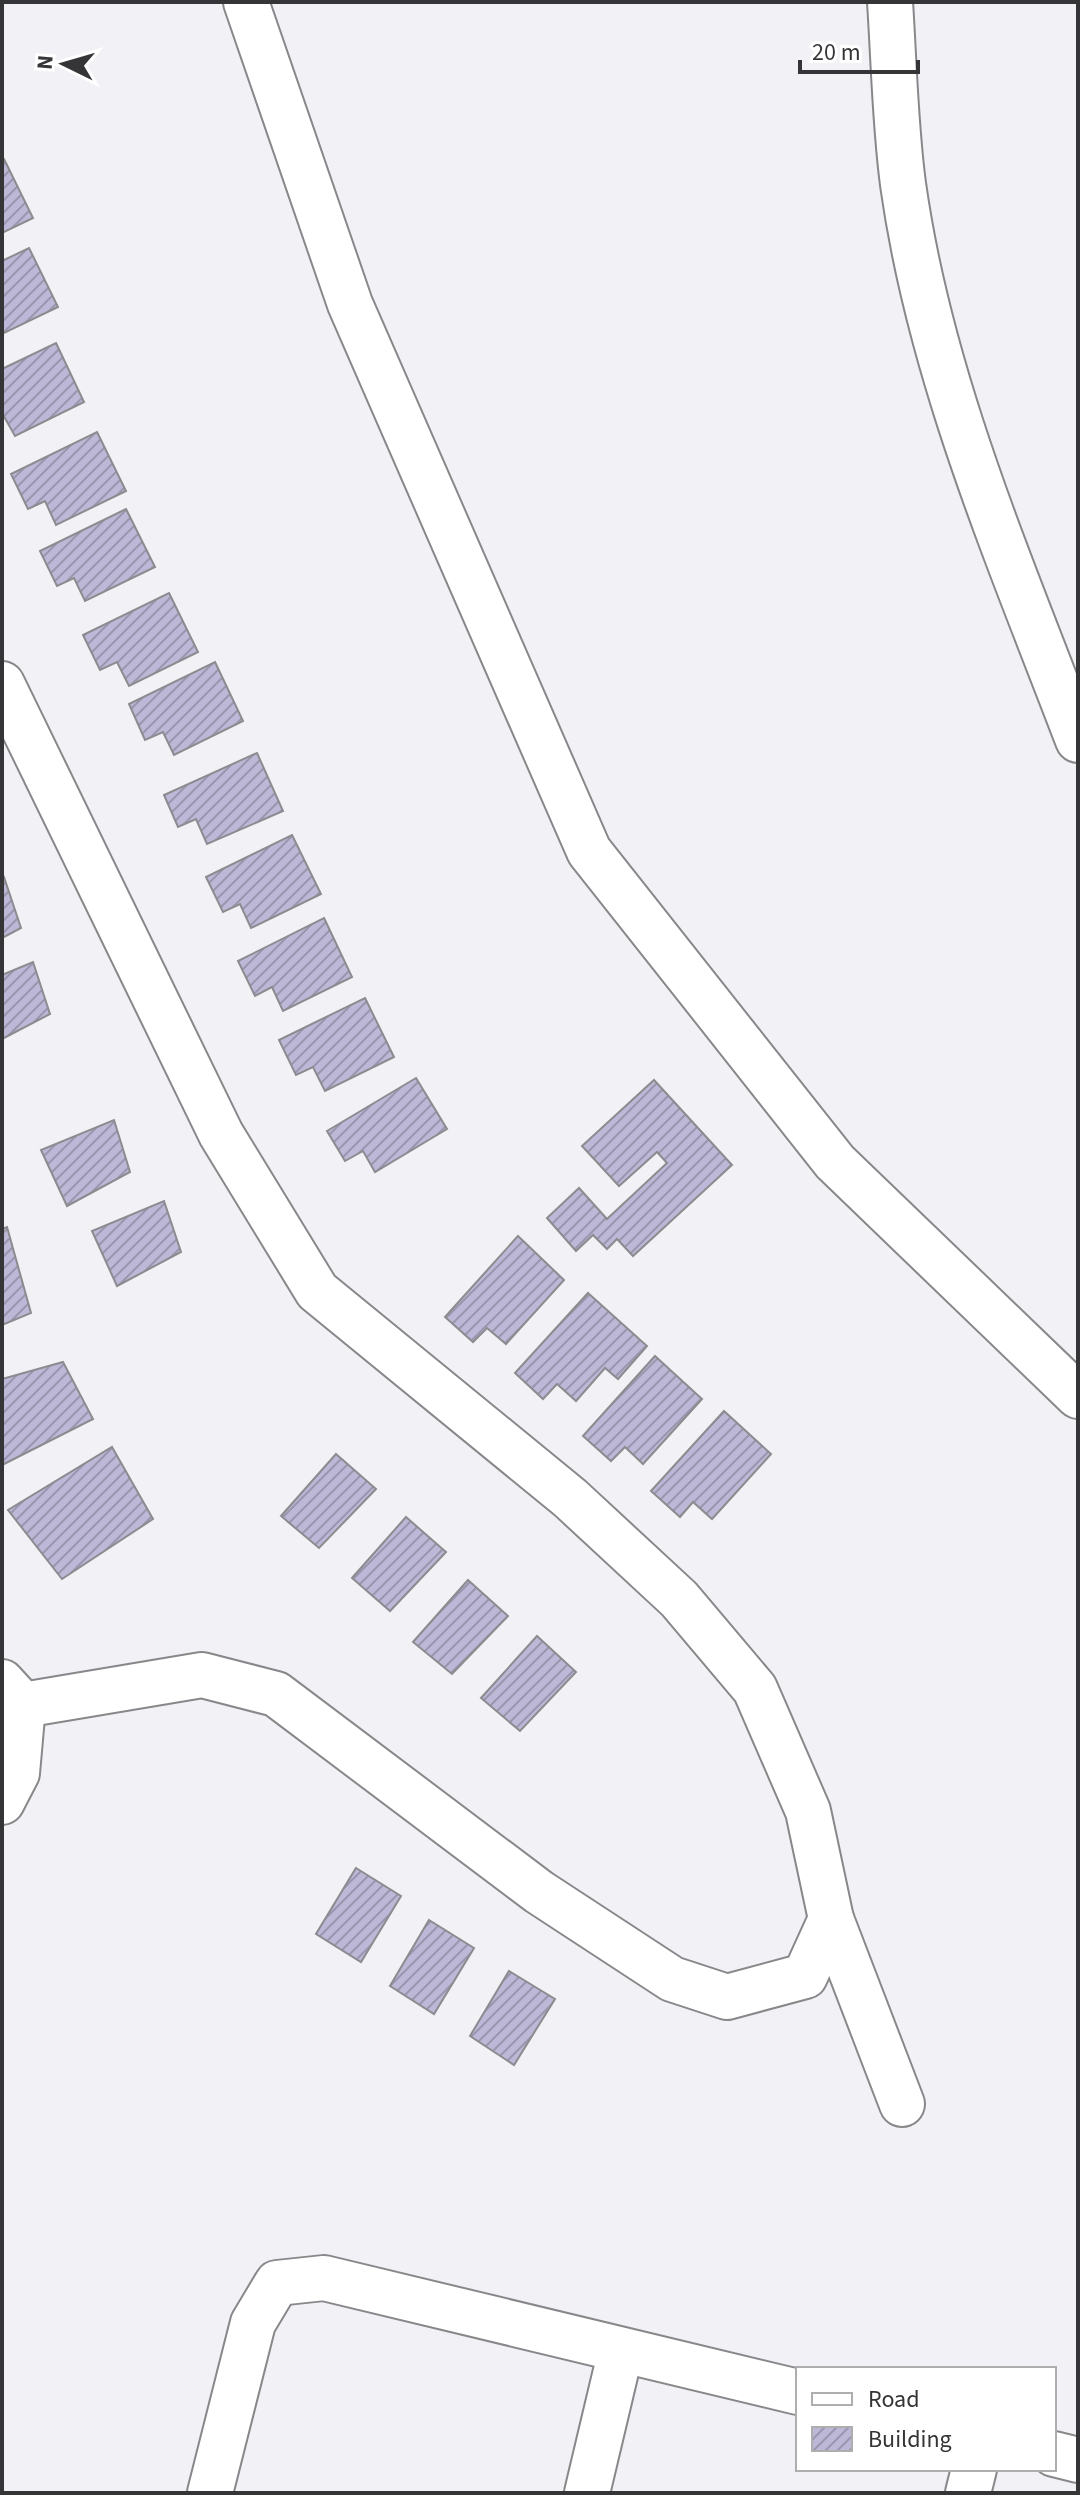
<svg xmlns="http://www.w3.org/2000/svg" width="1080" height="2495" font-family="'Source Sans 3',sans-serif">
<defs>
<pattern id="building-hatch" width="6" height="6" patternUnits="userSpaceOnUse" patternTransform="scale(2)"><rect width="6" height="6" fill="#bdb8d7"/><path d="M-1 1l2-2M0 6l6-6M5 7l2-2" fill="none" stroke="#9a96af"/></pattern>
</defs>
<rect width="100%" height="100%" fill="#f2f1f5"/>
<!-- building -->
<g fill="url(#building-hatch)" stroke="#8c8b8f" stroke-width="2">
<polygon points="4,159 33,218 2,233 2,160"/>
<polygon points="29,248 58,307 2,334 2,261"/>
<polygon points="56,343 84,402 15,436 2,413 2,369"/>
<polygon points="97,432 126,491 56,525 45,501 28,509 11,474"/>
<polygon points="126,509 155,567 85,601 74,578 57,586 40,551"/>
<polygon points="169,593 198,652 129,686 117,662 100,670 83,635"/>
<polygon points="215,662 243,721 174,755 163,732 145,740 129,704"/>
<polygon points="257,753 283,811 207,844 196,819 178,827 164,795"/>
<polygon points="292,835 321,894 251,928 240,904 223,912 206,877"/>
<polygon points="4,877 21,928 2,938 2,878"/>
<polygon points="324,918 352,977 283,1011 272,987 255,996 238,961"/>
<polygon points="33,962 50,1014 2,1039 2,975"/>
<polygon points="365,998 394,1057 325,1091 313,1067 296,1075 279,1040"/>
<polygon points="416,1078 447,1129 375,1172 363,1151 345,1161 327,1131"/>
<polygon points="654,1080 732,1165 633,1256 617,1239 607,1249 593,1235 576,1251 547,1218 579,1188 607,1219 667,1163 657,1152 619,1186 582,1146"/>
<polygon points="114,1120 130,1172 67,1206 41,1150"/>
<polygon points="164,1201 181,1252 117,1286 92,1231"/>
<polygon points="7,1227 31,1313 2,1325 2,1229"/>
<polygon points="518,1236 564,1280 506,1344 487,1328 473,1342 445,1317"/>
<polygon points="588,1293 647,1346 618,1379 605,1368 576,1401 557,1384 543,1399 515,1373"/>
<polygon points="655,1356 702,1399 643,1464 625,1447 611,1461 583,1436"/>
<polygon points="63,1362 93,1419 2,1465 2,1379"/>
<polygon points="724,1411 771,1454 712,1519 693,1502 680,1517 651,1491"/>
<polygon points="112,1447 153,1519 62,1579 8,1510"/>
<polygon points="336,1454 376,1489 319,1548 281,1516"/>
<polygon points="406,1517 446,1552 390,1611 352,1578"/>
<polygon points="468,1580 508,1616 452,1674 413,1642"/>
<polygon points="537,1636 576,1672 520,1731 481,1698"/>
<polygon points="356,1868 401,1896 361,1962 316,1934"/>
<polygon points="429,1920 474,1948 434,2014 390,1986"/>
<polygon points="509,1971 555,1999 514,2065 470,2036"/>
</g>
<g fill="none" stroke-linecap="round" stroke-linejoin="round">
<!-- minor casing -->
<g stroke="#88888b" stroke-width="48">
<g id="minor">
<polyline points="246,2 350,304 589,851 835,1162 1078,1396"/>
<path d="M 890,2 C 894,62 895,124 903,184 C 930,377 1009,559 1078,740"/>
<polyline points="2,684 221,1134 317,1291 570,1498 679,1599 755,1689 808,1811 831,1919 805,1976 727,1997 672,1979 539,1892 276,1694 202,1675 23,1705"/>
<polyline points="2,1682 23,1705 17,1773 2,1802"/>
<polyline points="831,1919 902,2104"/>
<polyline points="1054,2454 1078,2460"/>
<polyline points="210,2493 253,2323 277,2283 324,2278 798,2392"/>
<polyline points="587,2493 621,2350"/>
<polyline points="968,2493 974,2469"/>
</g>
</g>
<!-- minor -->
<use href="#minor" stroke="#fff" stroke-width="44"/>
</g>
<!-- border -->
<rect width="1080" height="2495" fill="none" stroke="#353436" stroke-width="8"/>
<!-- legend -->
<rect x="796" y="2367" width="260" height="104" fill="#ffffff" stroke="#aeaeaf" stroke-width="2"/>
<rect x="812" y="2393" width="40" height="12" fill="#ffffff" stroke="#aeaeaf" stroke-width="2"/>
<text x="868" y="2407" font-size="24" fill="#353436">Road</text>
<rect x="812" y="2427" width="40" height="24" fill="url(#building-hatch)" stroke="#aeaeaf" stroke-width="2"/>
<text x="868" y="2447" font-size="24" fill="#353436">Building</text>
<!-- north arrow -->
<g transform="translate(64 64) rotate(275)" stroke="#ffffff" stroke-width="6" paint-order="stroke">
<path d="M0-6L14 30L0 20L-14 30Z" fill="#353436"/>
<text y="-12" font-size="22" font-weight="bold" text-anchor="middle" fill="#353436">N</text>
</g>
<!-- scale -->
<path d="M800 60v12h118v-12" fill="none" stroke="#353436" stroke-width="4"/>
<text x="812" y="60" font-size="24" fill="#353436" stroke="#ffffff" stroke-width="6" paint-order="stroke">20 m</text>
</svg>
